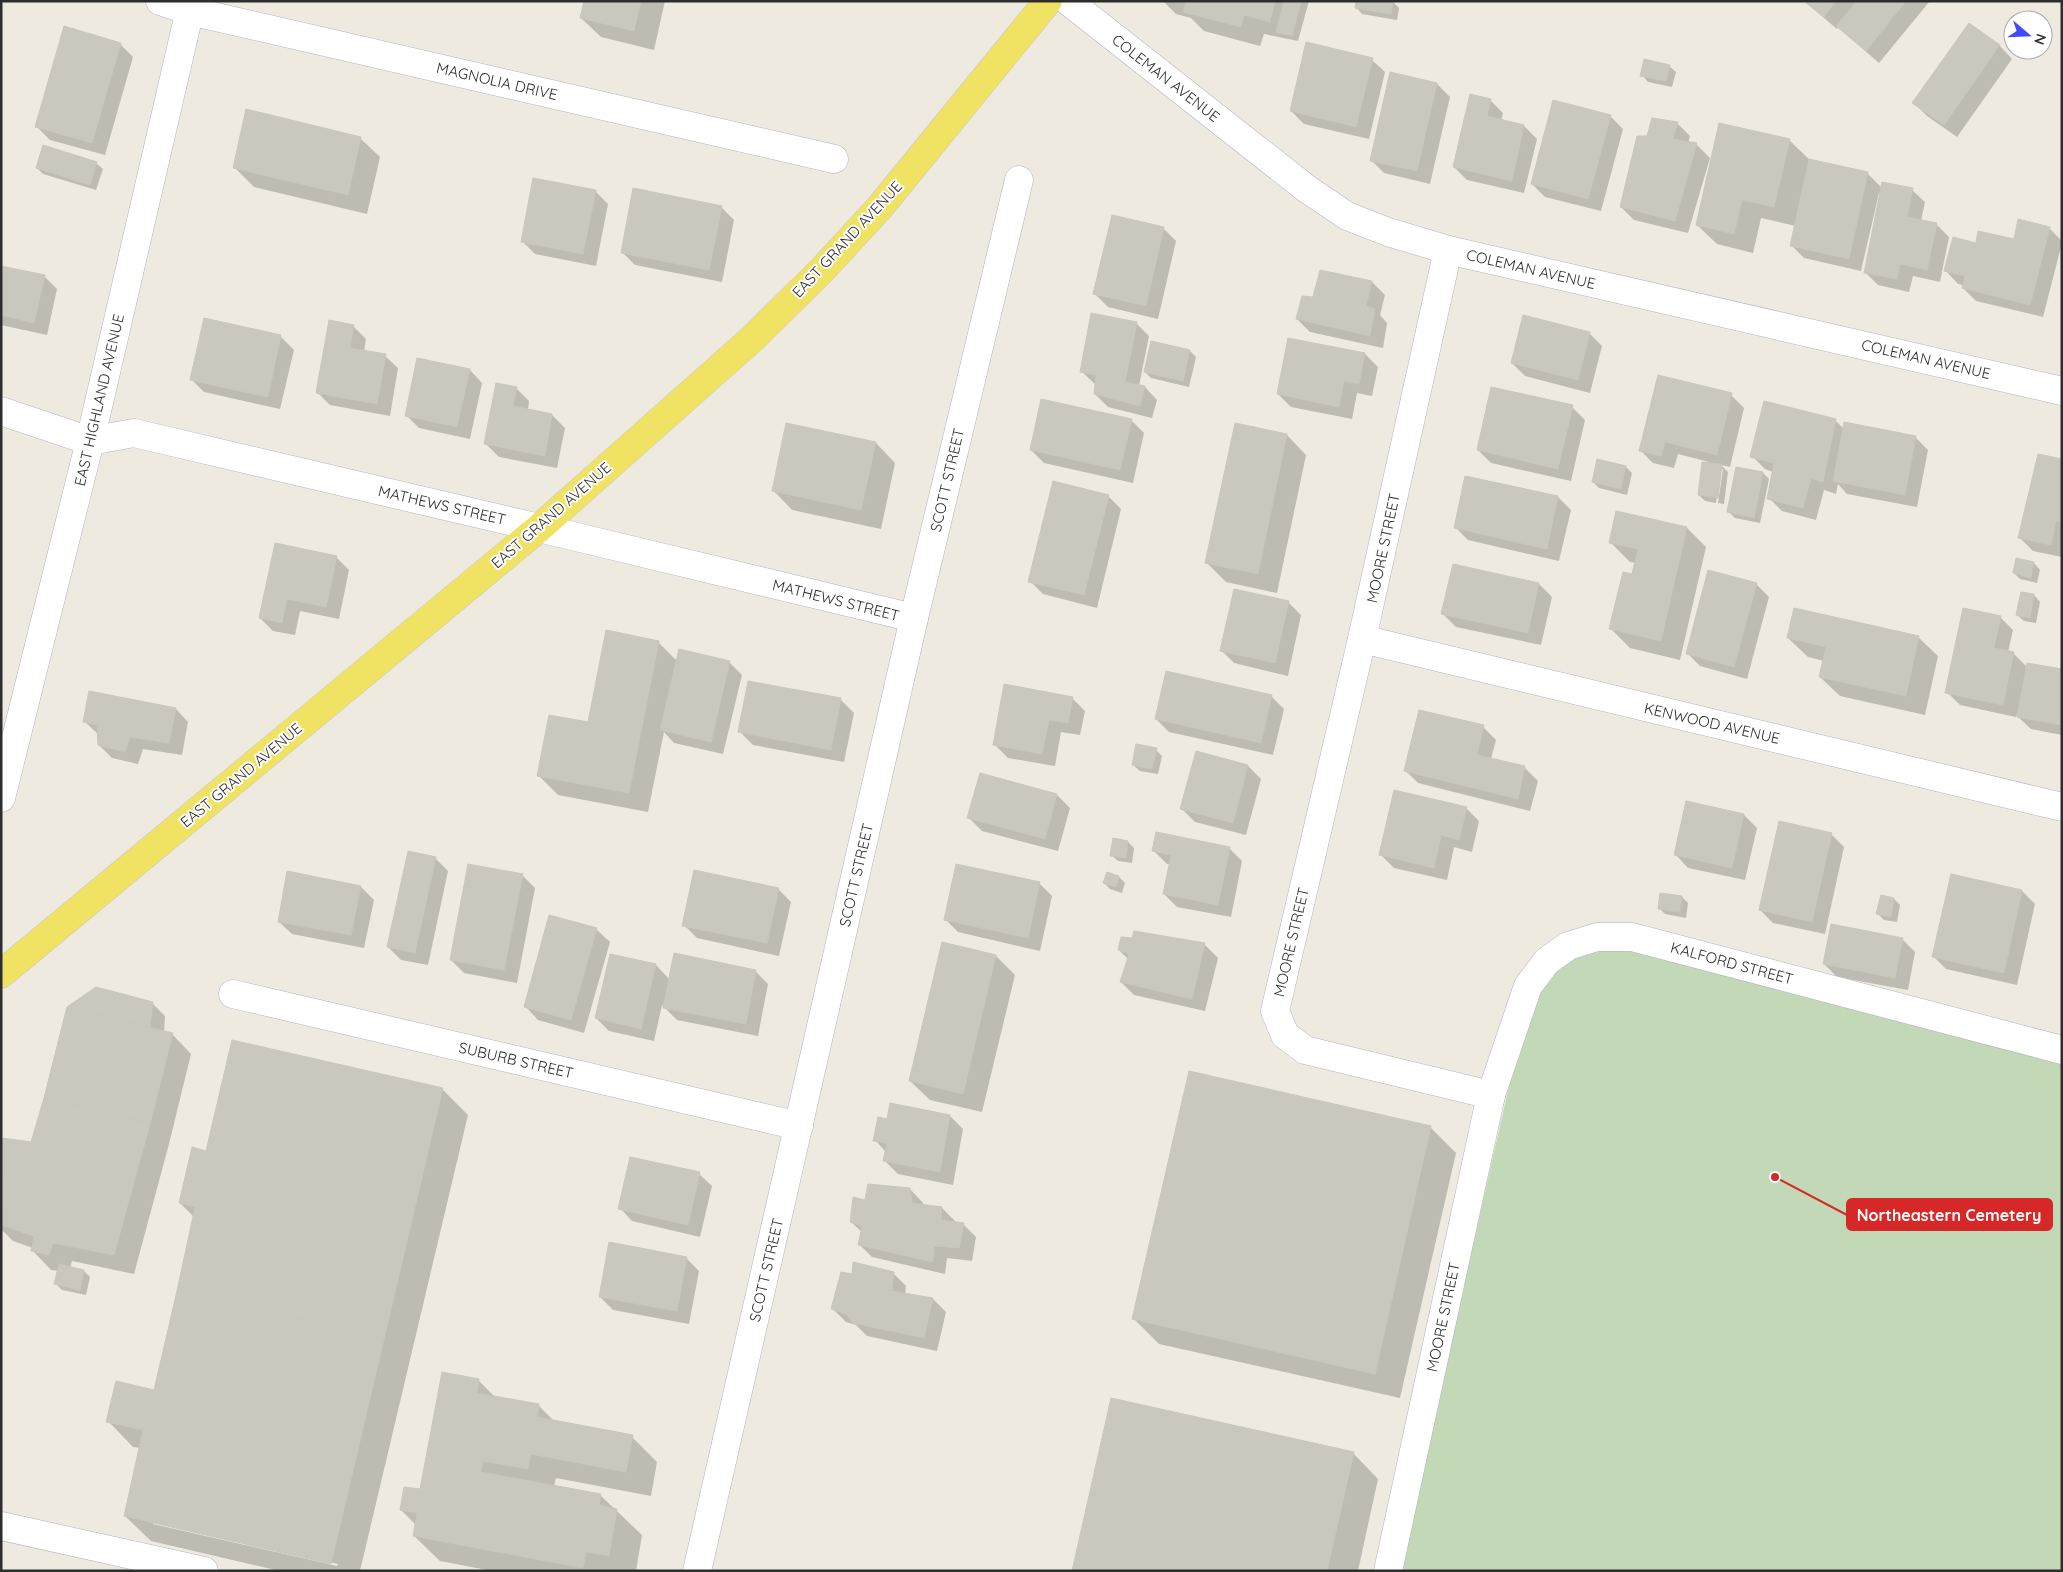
<svg xmlns="http://www.w3.org/2000/svg" width="2063" height="1572" font-family="Quicksand,sans-serif">
<rect width="100%" height="100%" fill="#eeeae0"/>
<!-- cemetery -->
<polygon fill="#c2d8b7" points="1615,946 2062,1063 2062,1571 1396,1571 1467,1271 1516,1056 1545,982 1559,968 1577,957"/>
<!-- shadow -->
<g fill="#0003" fill-rule="evenodd">
<polygon points="585,1 665,1 654,50 601,37 581,18"/>
<polygon points="1163,1 1309,1 1298,41 1264,34 1260,46 1204,31 1191,18 1176,14"/>
<polygon points="1804,1 1930,1 1879,63 1838,27 1837,29"/>
<polygon points="1393,2 1399,8 1397,20 1362,14 1356,7"/>
<polygon points="1970,24 2000,46 2012,59 1957,137 1927,116 1914,103"/>
<polygon points="120,44 133,57 105,155 50,140 37,127"/>
<polygon points="1372,60 1385,72 1369,139 1304,124 1291,111"/>
<polygon points="1669,66 1676,72 1672,87 1648,82 1642,75"/>
<polygon points="1437,84 1450,97 1430,184 1384,173 1371,160"/>
<polygon points="1490,100 1503,113 1501,121 1524,126 1537,139 1524,193 1467,180 1454,167"/>
<polygon points="1610,116 1623,129 1601,211 1545,197 1532,184"/>
<polygon points="1677,123 1690,136 1688,143 1697,145 1710,158 1688,233 1634,220 1621,207 1648,138"/>
<polygon points="360,138 380,157 367,214 254,187 234,167"/>
<polygon points="1789,140 1810,160 1867,173 1882,188 1912,190 1925,202 1921,221 1936,224 1949,237 1940,282 1913,276 1909,292 1878,285 1865,272 1881,193 1879,193 1861,271 1804,258 1791,245 1796,226 1761,218 1753,253 1717,244 1697,225"/>
<polygon points="96,163 103,169 96,190 43,174 37,168"/>
<polygon points="595,191 608,204 596,266 535,254 522,241"/>
<polygon points="721,207 734,220 722,282 635,265 622,252"/>
<polygon points="1163,228 1176,241 1158,319 1108,307 1095,294"/>
<polygon points="2049,228 2062,241 2062,243 2043,317 1976,301 1963,288 1964,285 1958,284 1946,271 1977,244 2015,241"/>
<polygon points="1,267 44,276 57,289 47,335 1,325"/>
<polygon points="1372,282 1385,295 1380,315 1387,323 1383,348 1310,332 1297,319 1314,299"/>
<polygon points="205,319 281,337 294,350 280,409 204,392 191,379"/>
<polygon points="1136,323 1149,336 1139,386 1145,387 1157,400 1152,418 1108,407 1095,394 1096,385 1081,371"/>
<polygon points="353,326 366,339 364,352 385,356 398,368 390,416 330,405 317,392"/>
<polygon points="1589,333 1602,346 1590,393 1525,376 1512,363"/>
<polygon points="1190,351 1196,357 1189,387 1151,378 1145,372"/>
<polygon points="1365,354 1378,367 1372,396 1357,393 1352,419 1291,407 1278,394"/>
<polygon points="470,370 482,383 470,439 419,428 406,415"/>
<polygon points="516,388 529,401 528,410 552,415 565,428 557,468 499,457 486,444"/>
<polygon points="1731,395 1744,408 1730,467 1721,465 1728,472 1724,504 1718,503 1723,469 1720,469 1716,503 1705,501 1699,495 1709,462 1678,454 1674,468 1653,463 1640,450"/>
<polygon points="1572,407 1585,420 1571,481 1491,463 1478,450"/>
<polygon points="1131,420 1144,433 1133,483 1044,463 1031,450"/>
<polygon points="1835,420 1844,429 1915,437 1928,450 1917,507 1847,494 1838,484 1836,494 1824,490 1816,520 1782,511 1769,498 1773,472 1765,469 1752,456"/>
<polygon points="1287,435 1306,455 1277,593 1226,582 1207,563"/>
<polygon points="876,443 895,463 881,529 792,510 773,490"/>
<polygon points="2062,461 2062,557 2033,551 2020,538"/>
<polygon points="1626,467 1632,473 1627,495 1599,488 1593,482"/>
<polygon points="1763,473 1769,479 1760,523 1735,518 1729,512"/>
<polygon points="1108,496 1121,509 1097,608 1043,594 1030,581"/>
<polygon points="1558,497 1571,510 1559,561 1468,540 1455,527"/>
<polygon points="1617,512 1687,528 1706,547 1680,660 1630,648 1611,629 1633,575 1636,563 1630,562 1610,542"/>
<polygon points="336,557 349,570 339,619 300,611 295,635 273,631 260,618"/>
<polygon points="2034,563 2040,570 2037,583 2020,579 2014,573"/>
<polygon points="1539,584 1552,597 1541,645 1456,627 1443,614"/>
<polygon points="1756,584 1769,597 1747,679 1700,666 1687,653"/>
<polygon points="2022,593 2034,595 2040,602 2036,623 2024,621 2017,615"/>
<polygon points="1288,602 1301,615 1288,676 1234,663 1221,650"/>
<polygon points="2000,617 2013,630 2008,652 2013,653 2027,667 2062,671 2062,735 2031,729 2016,715 2016,717 1960,705 1947,692"/>
<polygon points="1918,637 1938,656 1925,715 1840,696 1820,677 1824,661 1808,657 1788,638"/>
<polygon points="658,642 677,661 729,662 742,675 723,754 674,743 664,732 648,812 558,795 538,775 589,724"/>
<polygon points="1271,696 1284,709 1273,755 1169,732 1156,719"/>
<polygon points="1072,698 1085,711 1080,735 1061,732 1055,766 1008,758 995,745"/>
<polygon points="841,700 854,713 844,762 753,745 740,732"/>
<polygon points="176,709 188,722 182,755 143,749 138,764 112,758 99,745 99,735 84,721"/>
<polygon points="1483,727 1496,740 1491,759 1525,768 1538,781 1530,811 1418,783 1405,770"/>
<polygon points="1156,750 1162,756 1158,774 1140,771 1133,765"/>
<polygon points="1248,766 1261,779 1246,835 1195,822 1182,809"/>
<polygon points="1057,795 1070,808 1058,851 982,831 969,818"/>
<polygon points="1466,808 1479,821 1472,852 1454,847 1447,880 1394,868 1381,855"/>
<polygon points="1744,815 1757,828 1745,880 1688,868 1676,855"/>
<polygon points="1831,834 1844,847 1825,934 1773,923 1760,910"/>
<polygon points="1128,842 1134,848 1132,863 1118,861 1111,855"/>
<polygon points="1229,848 1242,861 1231,917 1177,907 1164,894 1170,864 1167,864 1154,851"/>
<polygon points="435,858 448,871 428,965 401,960 388,947"/>
<polygon points="1107,873 1119,877 1125,883 1122,893 1110,889 1104,883"/>
<polygon points="522,875 535,888 517,983 464,973 451,960"/>
<polygon points="1952,875 2022,891 2035,904 2017,985 1946,969 1933,956"/>
<polygon points="1039,883 1052,896 1040,951 958,932 945,919"/>
<polygon points="361,887 374,900 364,948 292,934 279,922"/>
<polygon points="778,889 791,902 779,956 697,938 684,925"/>
<polygon points="1682,897 1688,903 1686,918 1665,914 1659,908"/>
<polygon points="1894,899 1900,905 1897,922 1884,920 1878,914"/>
<polygon points="597,930 610,942 584,1033 538,1020 526,1007"/>
<polygon points="1902,939 1915,952 1908,990 1837,977 1824,964"/>
<polygon points="943,943 996,956 1015,975 982,1112 930,1100 910,1081"/>
<polygon points="1205,945 1218,958 1205,1011 1134,995 1121,982 1128,959 1119,950"/>
<polygon points="611,955 656,965 670,980 755,971 768,984 758,1036 677,1020 662,1005 654,1041 609,1031 596,1018"/>
<polygon points="96,988 152,1003 165,1016 164,1032 172,1034 191,1054 169,1144 134,1274 72,1261 70,1268 84,1271 90,1277 86,1295 62,1290 56,1284 59,1271 51,1270 32,1250 33,1248 13,1241 1,1229 1,1147 3,1139 32,1143 46,1099 68,1008"/>
<path d="M 442,1089 L 468,1115 L 360,1571 L 280,1571 L 151,1541 L 125,1516 L 141,1448 L 133,1447 L 108,1421 L 155,1391 L 194,1217 L 180,1203 L 207,1152 ZM 153,1521 L 338,1564 L 337,1566 L 153,1524 Z"/>
<polygon points="891,1105 950,1116 963,1129 953,1185 898,1174 885,1161 886,1152 875,1140 888,1121"/>
<polygon points="1430,1127 1456,1153 1400,1398 1159,1344 1134,1319"/>
<polygon points="699,1174 712,1186 700,1237 632,1221 620,1208"/>
<polygon points="910,1189 923,1203 923,1206 942,1208 955,1221 955,1223 963,1224 976,1237 972,1261 947,1258 945,1274 872,1257 859,1244 862,1232 851,1222 866,1201"/>
<polygon points="686,1258 699,1271 689,1324 613,1310 600,1297"/>
<polygon points="893,1273 906,1286 905,1295 933,1299 946,1312 937,1351 867,1336 856,1325 846,1322 833,1309 853,1275"/>
<polygon points="478,1380 496,1398 538,1405 555,1422 632,1437 657,1462 651,1496 556,1478 554,1487 600,1495 642,1535 636,1571 492,1571 440,1561 414,1536 416,1525 401,1510 421,1491"/>
<polygon points="1353,1453 1378,1479 1358,1571 1073,1571"/>
</g>
<!-- building -->
<g fill="#cac8be" stroke="#cac6b9">
<polygon points="584,1 641,1 634,31 580,18"/>
<polygon points="1179,1 1275,1 1270,22 1244,15 1241,27 1183,12 1186,3"/>
<polygon points="1284,1 1301,1 1292,36 1276,32"/>
<polygon points="1356,1 1393,1 1391,14 1355,8"/>
<polygon points="1804,1 1836,1 1824,17"/>
<polygon points="1857,1 1906,1 1866,51 1836,26"/>
<polygon points="1969,23 2000,45 1944,125 1912,103"/>
<polygon points="64,26 121,43 92,143 35,127"/>
<polygon points="1306,42 1373,58 1356,127 1290,111"/>
<polygon points="1644,59 1670,65 1666,81 1640,76"/>
<polygon points="1390,72 1437,83 1417,171 1370,161"/>
<polygon points="1470,94 1491,99 1487,116 1524,125 1512,181 1453,167"/>
<polygon points="1553,100 1611,115 1588,199 1531,184"/>
<polygon points="246,109 361,137 348,195 233,168"/>
<polygon points="1652,118 1678,122 1673,139 1697,143 1675,221 1620,207 1637,136 1647,136"/>
<polygon points="1719,123 1790,139 1774,207 1742,200 1734,234 1696,225"/>
<polygon points="43,145 97,162 90,185 36,168"/>
<polygon points="1809,159 1868,172 1849,259 1790,246"/>
<polygon points="533,178 596,190 583,254 521,242"/>
<polygon points="1882,182 1913,188 1907,217 1937,223 1927,270 1900,264 1897,279 1864,273"/>
<polygon points="633,188 722,206 709,270 621,253"/>
<polygon points="1112,215 1164,227 1146,306 1093,294"/>
<polygon points="2018,219 2050,227 2030,305 1962,288 1965,276 1944,271 1953,237 1976,243 1978,231 2014,239"/>
<polygon points="1,266 45,275 34,323 1,315"/>
<polygon points="1320,270 1372,281 1366,306 1375,309 1370,336 1296,319 1302,296 1313,297"/>
<polygon points="1091,313 1137,322 1125,382 1145,386 1140,406 1094,394 1096,375 1080,372"/>
<polygon points="1523,315 1590,332 1578,380 1511,363"/>
<polygon points="204,318 281,335 268,397 190,380"/>
<polygon points="329,320 354,325 350,348 386,354 377,404 316,393"/>
<polygon points="1288,338 1365,353 1359,384 1344,381 1339,407 1277,394"/>
<polygon points="1151,341 1190,350 1183,381 1144,372"/>
<polygon points="417,358 470,369 457,427 405,416"/>
<polygon points="1658,375 1732,393 1717,455 1665,442 1661,456 1639,451"/>
<polygon points="496,383 517,387 513,406 552,414 545,456 484,444"/>
<polygon points="1491,387 1573,405 1558,469 1477,450"/>
<polygon points="1041,399 1132,419 1120,470 1030,450"/>
<polygon points="1764,401 1836,419 1823,482 1811,478 1803,508 1767,499 1774,463 1750,457"/>
<polygon points="1844,422 1916,436 1905,495 1833,481"/>
<polygon points="786,423 876,442 861,510 772,491"/>
<polygon points="1235,423 1287,434 1258,574 1205,563"/>
<polygon points="2038,454 2062,459 2062,522 2056,521 2051,545 2018,538"/>
<polygon points="1597,459 1626,466 1621,489 1592,482"/>
<polygon points="1702,462 1722,464 1718,498 1698,495"/>
<polygon points="1736,467 1763,472 1754,518 1727,512"/>
<polygon points="1465,476 1558,496 1547,549 1454,528"/>
<polygon points="1053,481 1109,495 1084,595 1028,582"/>
<polygon points="1616,511 1687,527 1661,641 1609,629 1623,572 1632,574 1638,549 1609,543"/>
<polygon points="275,543 337,556 326,607 287,599 282,623 259,618"/>
<polygon points="2016,558 2034,562 2031,578 2013,573"/>
<polygon points="1453,564 1539,583 1528,633 1441,614"/>
<polygon points="1708,570 1757,583 1734,667 1686,654"/>
<polygon points="1234,589 1289,601 1275,663 1220,651"/>
<polygon points="2021,592 2034,594 2030,618 2016,615"/>
<polygon points="1794,608 1919,636 1906,696 1819,677 1826,647 1787,638"/>
<polygon points="1963,608 2001,616 1994,648 2014,652 2003,705 1945,693"/>
<polygon points="606,630 659,641 629,793 537,776 549,715 588,722"/>
<polygon points="679,649 730,661 711,742 660,730"/>
<polygon points="2027,663 2062,669 2062,725 2017,717"/>
<polygon points="1166,671 1272,695 1261,743 1155,719"/>
<polygon points="748,681 841,698 831,750 738,732"/>
<polygon points="1004,684 1073,697 1068,723 1049,720 1042,754 993,745"/>
<polygon points="89,691 176,708 169,743 130,737 125,752 98,745 97,725 83,722"/>
<polygon points="1419,710 1484,725 1477,755 1525,766 1518,799 1404,771"/>
<polygon points="1136,744 1157,748 1152,769 1132,765"/>
<polygon points="1196,751 1248,765 1233,823 1180,809"/>
<polygon points="980,773 1057,794 1045,839 967,818"/>
<polygon points="1394,790 1467,807 1459,840 1441,835 1434,868 1379,855"/>
<polygon points="1686,801 1744,814 1732,868 1674,855"/>
<polygon points="1779,821 1832,833 1812,922 1759,910"/>
<polygon points="1156,832 1230,847 1218,905 1163,894 1171,855 1152,851"/>
<polygon points="1113,838 1128,841 1126,858 1110,856"/>
<polygon points="408,851 436,857 415,953 387,947"/>
<polygon points="468,864 523,874 504,970 450,960"/>
<polygon points="956,864 1040,882 1028,938 944,920"/>
<polygon points="694,870 779,888 767,943 682,926"/>
<polygon points="287,871 361,886 351,935 278,922"/>
<polygon points="1107,872 1119,876 1116,887 1103,883"/>
<polygon points="1951,874 2022,890 2004,973 1932,957"/>
<polygon points="1660,893 1682,896 1680,912 1658,909"/>
<polygon points="1881,895 1894,898 1891,917 1876,914"/>
<polygon points="549,915 597,928 571,1020 524,1007"/>
<polygon points="1831,924 1903,938 1895,978 1823,964"/>
<polygon points="1134,931 1205,943 1192,999 1120,982 1129,954 1118,950 1121,937 1132,938"/>
<polygon points="942,942 996,955 963,1094 909,1081"/>
<polygon points="674,953 756,970 746,1024 663,1008"/>
<polygon points="610,954 656,964 641,1029 595,1018"/>
<polygon points="96,987 153,1002 150,1027 67,1007"/>
<polygon points="67,1007 173,1033 150,1124 44,1098"/>
<polygon points="232,1040 443,1088 384,1339 177,1291 195,1207 179,1203 192,1147 206,1151"/>
<polygon points="1189,1071 1431,1126 1375,1374 1132,1319"/>
<polygon points="44,1098 150,1124 114,1255 53,1243 49,1255 31,1251 34,1236 1,1225 3,1138 31,1142"/>
<polygon points="890,1103 950,1115 940,1172 883,1161 887,1143 873,1141 878,1117 887,1119"/>
<polygon points="630,1157 700,1172 688,1225 618,1209"/>
<polygon points="868,1184 910,1188 912,1203 942,1207 941,1220 964,1223 959,1248 934,1246 933,1262 858,1245 862,1226 850,1222 853,1197 865,1200"/>
<polygon points="609,1242 687,1257 677,1311 599,1297"/>
<polygon points="853,1262 894,1272 892,1291 933,1298 924,1338 853,1323 846,1314 831,1309 841,1272 852,1274"/>
<polygon points="59,1264 84,1270 80,1290 54,1284"/>
<polygon points="177,1291 384,1339 331,1564 124,1516 143,1430 106,1422 116,1381 154,1390"/>
<polygon points="442,1372 479,1379 477,1393 539,1404 537,1417 633,1435 626,1472 531,1454 528,1469 483,1461 481,1472 601,1494 599,1505 617,1509 609,1556 586,1552 583,1568 413,1536 417,1513 400,1510 404,1487 420,1489"/>
<polygon points="1111,1398 1354,1452 1327,1571 1072,1571"/>
</g>
<g fill="none" stroke-linecap="round" stroke-linejoin="round">
<!-- minor casing -->
<g stroke="#b3b4c0" stroke-width="29">
<g id="minor">
<polyline points="160,1 190,11 834,159"/>
<polyline points="1068,1 1307,189 1347,216 1388,232 1448,250 2062,391"/>
<polyline points="1,411 90,441 134,433 539,528 914,618"/>
<polyline points="1362,639 2062,807"/>
<polyline points="1,798 90,441 192,1"/>
<polyline points="233,994 799,1126"/>
<polyline points="1491,1095 1528,986 1547,961 1568,946 1597,937 1632,937 2062,1050"/>
<polyline points="1,1526 204,1571"/>
<polyline points="697,1571 914,618 1019,180"/>
<polyline points="1388,1571 1491,1095 1305,1050 1285,1035 1275,1011 1362,639 1448,250"/>
</g>
</g>
<!-- major casing -->
<g stroke="#c8c8c8" stroke-width="29">
<polyline id="major" points="1,974 539,528 753,338 822,270 880,207 1048,1"/>
</g>
<!-- minor -->
<use href="#minor" stroke="#fff" stroke-width="28"/>
<!-- major -->
<use href="#major" stroke="#f0e363" stroke-width="28"/>
</g>
<g text-anchor="middle" dominant-baseline="central" stroke-width="4" stroke-linejoin="round" paint-order="stroke">
<!-- street labels -->
<g font-size="15" fill="#2d2d2d" stroke="#fff">
<text transform="translate(1166 78) rotate(38)">COLEMAN AVENUE</text>
<text transform="translate(497 81) rotate(13)">MAGNOLIA DRIVE</text>
<text transform="translate(847 239) rotate(-47)">EAST GRAND AVENUE</text>
<text transform="translate(1531 269) rotate(13)">COLEMAN AVENUE</text>
<text transform="translate(1926 359) rotate(13)">COLEMAN AVENUE</text>
<text transform="translate(99 400) rotate(-77)">EAST HIGHLAND AVENUE</text>
<text transform="translate(947 480) rotate(-77)">SCOTT STREET</text>
<text transform="translate(442 505) rotate(13)">MATHEWS STREET</text>
<text transform="translate(551 515) rotate(-41)">EAST GRAND AVENUE</text>
<text transform="translate(1383 548) rotate(-78)">MOORE STREET</text>
<text transform="translate(836 600) rotate(14)">MATHEWS STREET</text>
<text transform="translate(1712 723) rotate(13)">KENWOOD AVENUE</text>
<text transform="translate(241 775) rotate(-40)">EAST GRAND AVENUE</text>
<text transform="translate(856 875) rotate(-77)">SCOTT STREET</text>
<text transform="translate(1291 942) rotate(-77)">MOORE STREET</text>
<text transform="translate(1732 963) rotate(15)">KALFORD STREET</text>
<text transform="translate(516 1060) rotate(13)">SUBURB STREET</text>
<text transform="translate(766 1270) rotate(-77)">SCOTT STREET</text>
<text transform="translate(1443 1317) rotate(-78)">MOORE STREET</text>
</g>
</g>
<!-- callouts -->
<path fill="none" stroke="#d62828" stroke-width="2" d="M1775 1177L1847 1215"/>
<circle fill="#d62828" stroke="#fff" stroke-width="2" cx="1775" cy="1177" r="5"/>
<rect fill="#d62828" stroke="#d62828" stroke-width="2" x="1847" y="1199" width="205" height="31" rx="5"/>
<g font-size="16" text-anchor="middle" font-weight="bold" fill="#fff">
<text x="1949" y="1221">Northeastern Cemetery</text>
</g>
<!-- border -->
<rect width="2063" height="1572" fill="none" stroke="#2d2d2d" stroke-width="5"/>
<!-- north arrow -->
<g transform="translate(2028 35) rotate(109)"><circle r="24" fill="#ffffff" stroke="#ababab"/>
<path d="M0-4L9 19L0 12L-9 19Z" fill="#424bf9"/>
<text y="-8" font-size="14" font-weight="bold" text-anchor="middle" fill="#2d2d2d">N</text>
</g>
</svg>
